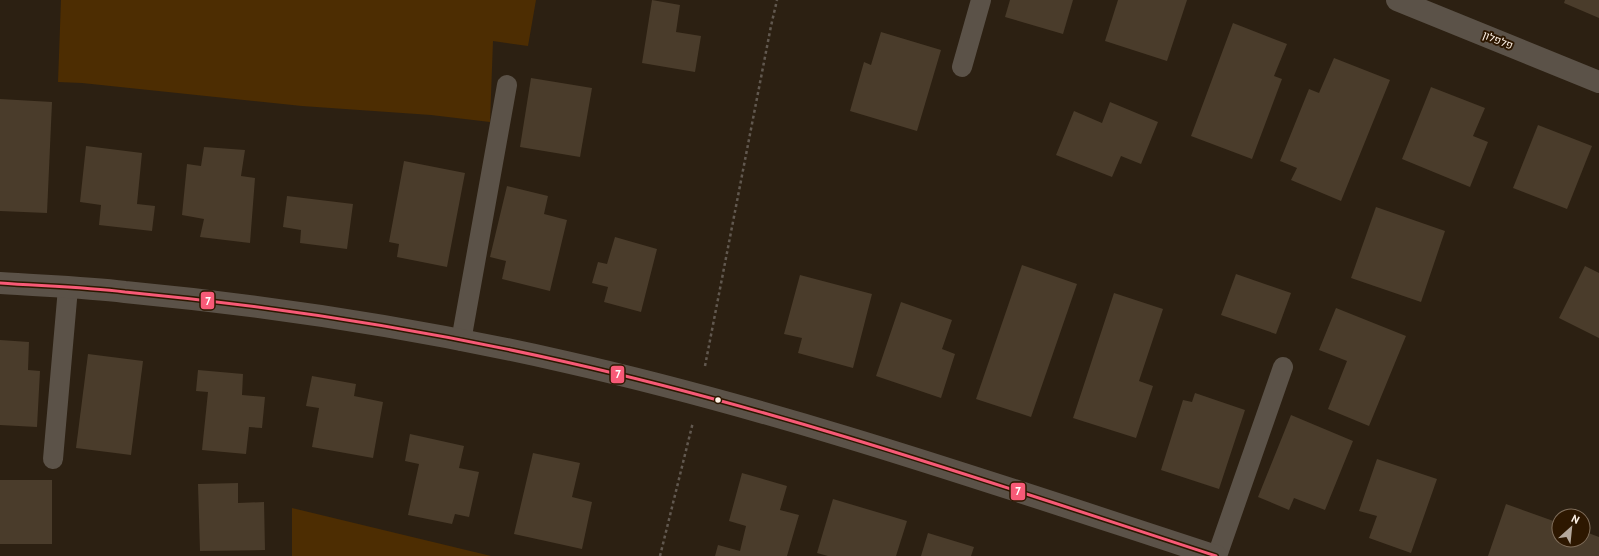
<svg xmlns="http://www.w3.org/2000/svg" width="1599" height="556" font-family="'PT Sans',Heebo,sans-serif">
<rect width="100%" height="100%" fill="#2c2012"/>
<!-- green -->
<g fill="#4d2d02">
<polygon points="61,0 536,0 528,46 493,41 490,122 431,115 302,106 82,83 58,82"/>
<polygon points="292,508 491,556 292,556"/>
</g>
<!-- building -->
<g fill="#4a3c2b">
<polygon points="652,0 680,5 676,32 701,36 695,72 642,63"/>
<polygon points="1010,0 1073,0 1063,34 1005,17"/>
<polygon points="1118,0 1187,0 1167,61 1105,41"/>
<polygon points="1565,0 1599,0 1599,18 1564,3"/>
<polygon points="1233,23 1287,44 1274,76 1282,79 1252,159 1191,136"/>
<polygon points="881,32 941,50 917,131 850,111 864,62 871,65"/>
<polygon points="1334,58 1390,80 1341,201 1291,180 1297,168 1280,161 1309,89 1319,93"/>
<polygon points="531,78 592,88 580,157 520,147"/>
<polygon points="1431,87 1485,108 1473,136 1488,142 1470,187 1402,159"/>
<polygon points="0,99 52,102 47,213 0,211"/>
<polygon points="1110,102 1158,122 1141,164 1121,156 1112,177 1056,155 1074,111 1102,123"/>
<polygon points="1538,125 1592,146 1567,209 1513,188"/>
<polygon points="86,146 142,153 137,204 155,206 152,231 99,225 101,205 80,202"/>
<polygon points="204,147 245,150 241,176 255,178 250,243 200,237 204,219 182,215 187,164 201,166"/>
<polygon points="404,161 465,173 447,267 397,257 399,244 389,242"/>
<polygon points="507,186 548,196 544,214 567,220 550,291 502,279 506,261 490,257"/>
<polygon points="287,196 353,204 347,249 300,243 301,230 283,227"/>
<polygon points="1376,207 1445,231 1421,302 1351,278"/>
<polygon points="615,237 657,249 641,312 604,302 608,287 592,283 598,262 607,264"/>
<polygon points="1022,265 1077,284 1031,417 976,399"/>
<polygon points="1585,266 1599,273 1599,338 1559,318"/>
<polygon points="1236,274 1291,293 1276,334 1221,315"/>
<polygon points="800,275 872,294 853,368 798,353 802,338 784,334"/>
<polygon points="1114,293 1163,309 1139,381 1153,386 1136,438 1073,418"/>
<polygon points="901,302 952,320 942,349 955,354 941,398 876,376"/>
<polygon points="1336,308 1406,336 1369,426 1328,409 1347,361 1319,350"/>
<polygon points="0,340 29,342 28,370 40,371 37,427 0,425"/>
<polygon points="88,354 143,361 131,455 76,448"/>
<polygon points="198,370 243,374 242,395 265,397 262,428 249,427 246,454 202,450 208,392 196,391"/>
<polygon points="312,376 356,384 354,396 383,402 373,458 312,447 319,408 306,406"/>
<polygon points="1195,393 1245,410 1219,489 1161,470 1183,400 1192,402"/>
<polygon points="1291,415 1353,441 1325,510 1294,498 1289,510 1258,497"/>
<polygon points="410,434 464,446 459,468 479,472 469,517 455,514 452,524 408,515 419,464 405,461"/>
<polygon points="533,453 580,463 572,497 592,502 582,549 514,534"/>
<polygon points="1377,459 1437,479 1411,553 1369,538 1377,516 1359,511"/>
<polygon points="742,473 787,486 780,510 799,515 787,556 715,556 718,545 740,551 746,526 729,521"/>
<rect x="0" y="480" width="52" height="64"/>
<polygon points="238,483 238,503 264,502 265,550 200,551 198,484"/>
<polygon points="833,499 907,521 896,556 828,556 817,553"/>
<polygon points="1506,504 1559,523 1559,540 1583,540 1583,531 1599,537 1599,556 1488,556"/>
<polygon points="928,533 974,547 971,556 921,556"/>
</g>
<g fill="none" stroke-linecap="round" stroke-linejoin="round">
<!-- path -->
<g stroke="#61584f" stroke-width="2.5" stroke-dasharray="3 3" stroke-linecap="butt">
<polyline points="705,366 771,26 777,0"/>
<polyline points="660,556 693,422"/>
</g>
<!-- lane -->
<g stroke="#5b5248" stroke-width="20">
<polyline points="962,67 981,0"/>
<polyline points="461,341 507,85"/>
<polyline points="53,459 68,288"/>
<polyline points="1217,556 1283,367"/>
</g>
<!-- street -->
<g stroke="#5b5248" stroke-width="22">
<polyline points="1397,0 1599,82"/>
<path d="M 0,283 C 42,286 84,287 125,292 C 273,306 421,329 566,362 C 787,412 1001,486 1216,556"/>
</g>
<!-- bus-1 casing -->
<g stroke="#2d1700" stroke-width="6">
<path id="bus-1" d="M 0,283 C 42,286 84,287 125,292 C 273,306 421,329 566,362 C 787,412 1001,486 1216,556"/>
</g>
<!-- bus-1 -->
<use href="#bus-1" stroke="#f75a77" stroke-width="3"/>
</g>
<!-- markers -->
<circle fill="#fef2e6" stroke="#2d1700" stroke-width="1.5" cx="718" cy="400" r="3.5"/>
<g text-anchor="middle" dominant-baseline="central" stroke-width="4" stroke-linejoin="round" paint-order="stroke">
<!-- street labels -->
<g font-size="11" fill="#fef2e6" stroke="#2d1700">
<text transform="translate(1498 40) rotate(22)">פלפלון</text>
</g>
</g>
<g stroke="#2d1700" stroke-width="1.5">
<rect x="200" y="291" width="15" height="19" rx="4" fill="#f75a77"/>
<rect x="610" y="365" width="15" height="19" rx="4" fill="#f75a77"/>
<rect x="1010" y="482" width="16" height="19" rx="4" fill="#f75a77"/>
</g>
<g font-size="11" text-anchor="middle" font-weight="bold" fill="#fff">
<text x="208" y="305">7</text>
<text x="618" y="378">7</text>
<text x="1018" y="495">7</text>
</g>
<!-- north arrow -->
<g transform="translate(1571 528) rotate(27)"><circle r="19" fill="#2d1700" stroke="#816f5c"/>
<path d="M0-3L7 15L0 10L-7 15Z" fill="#b4a89c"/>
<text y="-6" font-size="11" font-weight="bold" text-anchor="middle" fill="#fef2e6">N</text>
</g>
</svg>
